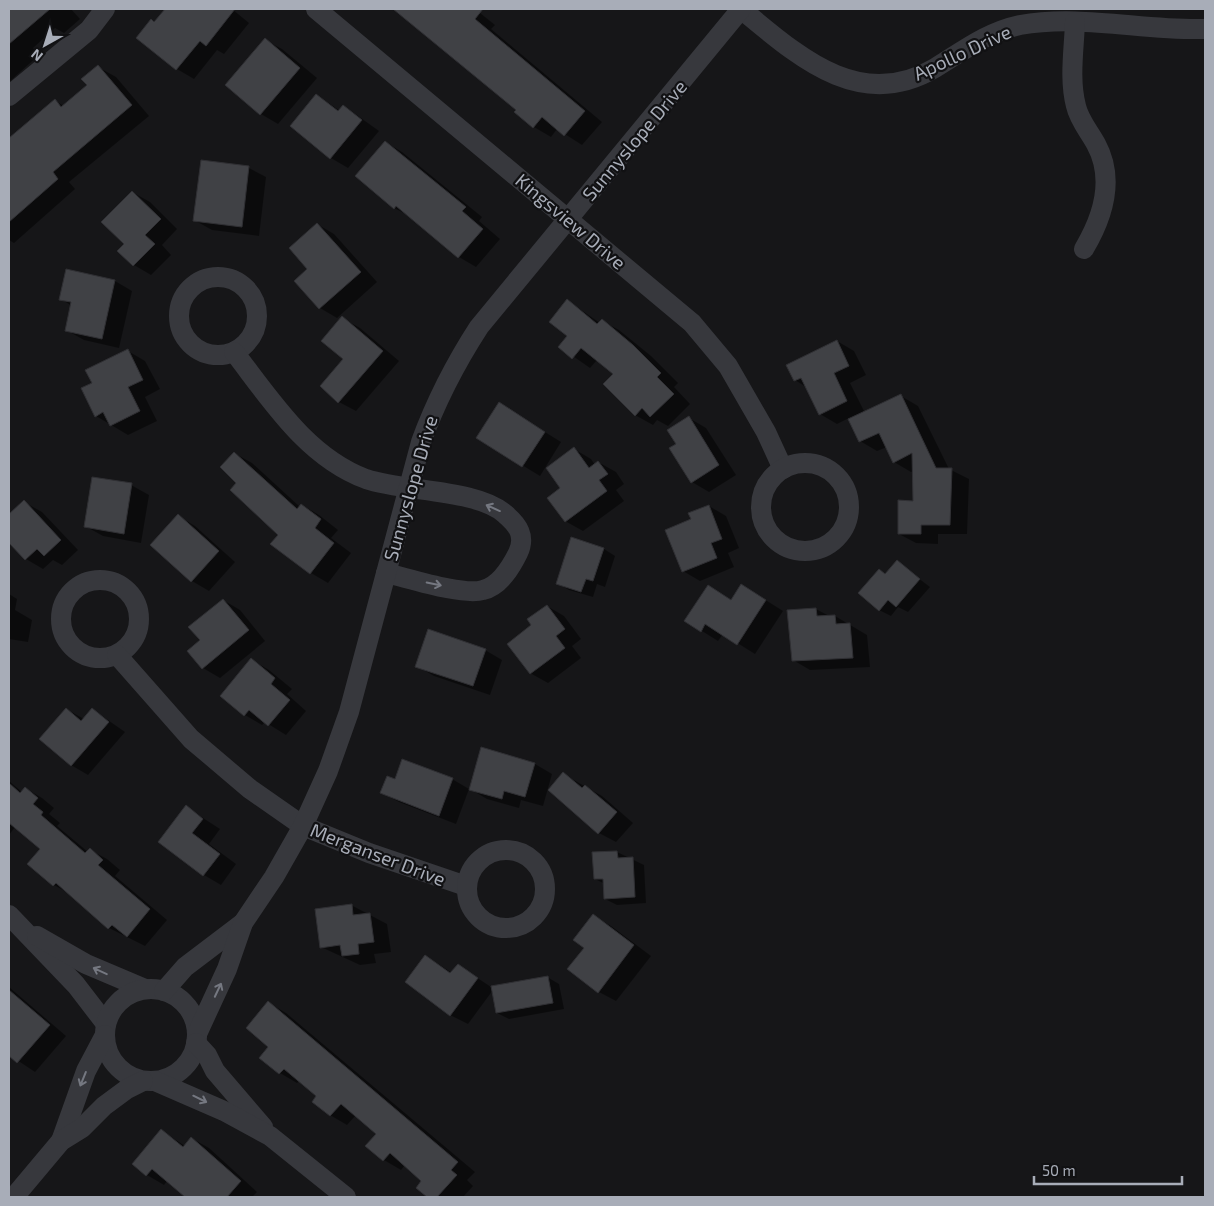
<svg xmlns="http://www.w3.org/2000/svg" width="1214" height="1206" font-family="'Exo 2',sans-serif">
<rect width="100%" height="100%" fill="#161618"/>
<!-- shadow -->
<g fill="#0007">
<polygon points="9,9 71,9 80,19 64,33 55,28 33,48 39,55 9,82"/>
<polygon points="166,9 232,9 249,23 224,54 217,50 194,79 177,69 138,38"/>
<polygon points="393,9 475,9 495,25 491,29 602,122 582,145 557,129 551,137 534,127 518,110 448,51"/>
<polygon points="265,40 282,49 317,78 278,124 261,114"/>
<polygon points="98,67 116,77 149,116 69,182 75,189 14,243 9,240 9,140 55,101 64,106 88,85"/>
<polygon points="317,95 340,111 344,106 379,131 348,168 331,158 292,126"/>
<polygon points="385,142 402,152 482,217 479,221 500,239 476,267 459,257 412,217 394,208"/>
<polygon points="249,168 266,177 259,236 212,230 194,220"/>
<polygon points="132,192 150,202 177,229 162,245 171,255 151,275 134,265 119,251 125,244"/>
<polygon points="317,224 334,234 377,282 337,318 320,308 296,281 309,269"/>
<polygon points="67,270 115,281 132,291 119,348 84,340 66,330 72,306 61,299"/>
<polygon points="568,301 600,323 602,321 619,330 651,356 678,383 674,387 690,404 668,426 657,420 653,425 635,415 614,374 597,360 590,368 560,347 569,336"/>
<polygon points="342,318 360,328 399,361 356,411 339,402 345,359"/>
<polygon points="837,341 854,351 866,375 850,383 865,413 901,396 918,406 949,469 969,479 967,534 938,534 938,544 916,543 899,534 914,502 914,471 911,472 894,462 887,447 877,451 860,441 849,418 837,424 820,414 806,387 795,380"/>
<polygon points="128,351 145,361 160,389 145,397 157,421 128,435 96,416 93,384"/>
<polygon points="516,414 561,442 540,476 478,438"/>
<polygon points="689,418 706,428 736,475 709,492 692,482 677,444"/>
<polygon points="574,449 591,459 595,465 598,462 616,472 624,484 616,490 624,501 583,531 565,521 562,489"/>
<polygon points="234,453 252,463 300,507 302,505 319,515 338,530 331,538 351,553 328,583 311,573 272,544 279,534 238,482"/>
<polygon points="131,485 149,495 141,543 103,536 85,526"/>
<polygon points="24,502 42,512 78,550 62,565 53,560 43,569 26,559 9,541 9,516"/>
<polygon points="709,506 726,516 739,548 728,553 734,567 700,581 683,571 693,520"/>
<polygon points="178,516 195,526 235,562 209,591 192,581 152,545"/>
<polygon points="572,539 604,549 615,556 605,587 597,584 593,597 569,590 557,583"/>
<polygon points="897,562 930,587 908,612 898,607 891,616 879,610 886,575"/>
<polygon points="742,585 783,611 755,654 723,634 718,641 686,621 732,601"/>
<polygon points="9,594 17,599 15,610 32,620 28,642 9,639"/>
<polygon points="223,600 240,610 265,641 220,678 203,668 201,640"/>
<polygon points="547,606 564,616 581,639 572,646 581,658 548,683 530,673"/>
<polygon points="816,609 829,616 835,616 867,635 870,667 810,670 793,660 789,611"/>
<polygon points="485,650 502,660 490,695 434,676 417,666"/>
<polygon points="252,660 269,670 292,689 287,694 306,711 286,735 265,722 262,725 245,715 221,696"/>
<polygon points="66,709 84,719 92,709 125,732 88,775 71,765"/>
<polygon points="482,748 535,764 552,774 543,806 521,800 519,808 487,799 470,789"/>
<polygon points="563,774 602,796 633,823 616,842 599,833"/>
<polygon points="452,779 469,789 456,824 399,802 382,793 396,780"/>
<polygon points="9,781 22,792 25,788 42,798 54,808 49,814 60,823 57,826 88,852 90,850 107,859 120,870 115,876 167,920 145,946 109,928 70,894 54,885 42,849 15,827 9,835"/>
<polygon points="186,807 220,829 209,844 236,864 221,885 204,875 160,842"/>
<polygon points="617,852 644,865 646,903 617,905 605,899 605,884 595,879"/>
<polygon points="351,905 387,924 391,952 374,954 376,963 360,965 321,947"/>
<polygon points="593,916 611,926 651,956 616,1001 599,992"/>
<polygon points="426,956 452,973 458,965 491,987 547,977 559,984 564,1009 509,1019 497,1013 493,990 468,1024 450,1015"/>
<polygon points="9,987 66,1036 35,1072 11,1056 9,1057"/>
<polygon points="269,1003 286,1013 475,1172 467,1180 473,1186 463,1197 429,1197 418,1188 423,1181 405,1165 401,1170 384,1160 367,1146 378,1134 356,1115 347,1125 330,1115 318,1096 299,1081 297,1083 280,1073 261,1058 270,1047"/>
<polygon points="162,1131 185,1146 191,1138 209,1148 257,1192 252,1197 187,1197 167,1181 164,1185 147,1175 134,1164"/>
</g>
<!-- building -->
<g fill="#404145" stroke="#303034">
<polygon points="9,9 50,9 9,44"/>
<polygon points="165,9 235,9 206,46 200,41 176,70 136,38 151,19 154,22"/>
<polygon points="393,9 483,9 475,19 585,111 564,136 542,117 533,128 514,112 516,110"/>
<polygon points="265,38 300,68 260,115 225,85"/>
<polygon points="98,65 132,105 53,172 58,179 9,222 9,138 55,99 61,107 87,85 81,79"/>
<polygon points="316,94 338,111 343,105 362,120 330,159 290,126"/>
<polygon points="385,141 466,207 462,211 483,229 458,258 396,206 394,209 355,176"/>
<polygon points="201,160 249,166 242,227 193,221"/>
<polygon points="132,191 161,219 145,235 155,244 133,266 117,251 124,244 101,222"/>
<polygon points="317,223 361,272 319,309 294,281 307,269 289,248"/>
<polygon points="66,269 115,280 102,339 65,331 71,302 59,300"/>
<polygon points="567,299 597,324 602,319 633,345 661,373 657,377 674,394 650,417 642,408 635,416 603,384 613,374 581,348 572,359 558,347 567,336 549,322"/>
<polygon points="342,316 383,351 338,403 320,386 343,359 321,341"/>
<polygon points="837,340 849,366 834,373 847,401 819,415 801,378 794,381 786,365"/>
<polygon points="128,349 143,380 128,387 140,411 110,426 103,412 95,417 81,388 92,383 85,370"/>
<polygon points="901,394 936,468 952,468 950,525 921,525 921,534 898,534 898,500 913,501 912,453 893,463 879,433 859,442 848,419"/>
<polygon points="499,402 545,432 522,467 476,438"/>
<polygon points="689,416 719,465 691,483 669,448 676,444 667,430"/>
<polygon points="574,447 589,468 598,461 608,474 599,480 607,491 565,522 547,498 560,488 546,468"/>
<polygon points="234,452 297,509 301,504 321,519 315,528 334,543 310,574 270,544 278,535 230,490 236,483 220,467"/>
<polygon points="92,477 132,483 124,534 84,527"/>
<polygon points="24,500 61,540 44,556 37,549 25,560 9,543 9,514"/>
<polygon points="709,505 722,539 711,543 717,558 682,572 665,530 691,519 688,513"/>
<polygon points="178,514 219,551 191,582 150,545"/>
<polygon points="571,537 604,548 593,581 586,579 581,592 556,584"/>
<polygon points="897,560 920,579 896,607 888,600 879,611 858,593 879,569 885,574"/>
<polygon points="741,584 766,600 737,645 705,624 701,632 684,621 708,585 731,600"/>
<polygon points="223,599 249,630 202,669 187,651 200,640 188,627"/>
<polygon points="547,605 565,629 556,636 565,648 530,674 507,644 531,625 527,619"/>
<polygon points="816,608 817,616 835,615 836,624 850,623 853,658 792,661 787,610"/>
<polygon points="428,629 486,649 473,686 415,667"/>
<polygon points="251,658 275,678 271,684 290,700 268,726 249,710 244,716 220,696"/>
<polygon points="66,708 81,721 92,708 109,722 71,766 39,739"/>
<polygon points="481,747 535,763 525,797 504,791 502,799 469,790"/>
<polygon points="402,759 453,778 439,816 380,793 387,776 395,779"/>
<polygon points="563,772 582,788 585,785 617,812 598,834 548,790"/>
<polygon points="9,783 20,793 25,787 38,798 33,804 43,812 41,815 85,853 90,848 103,860 98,865 150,909 127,937 112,925 108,929 56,883 53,886 27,864 40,849 9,823"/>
<polygon points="186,805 203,819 192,833 220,854 203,876 158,842"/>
<polygon points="617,851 618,858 633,857 635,897 604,899 603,879 594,879 592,852"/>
<polygon points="352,904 353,915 370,913 374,942 358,944 359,954 342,956 340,945 320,948 315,909"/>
<polygon points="593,914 634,945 598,993 567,969 584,948 573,940"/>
<polygon points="425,955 450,973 458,964 478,978 450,1016 405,982"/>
<polygon points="548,976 553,1003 496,1013 491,986"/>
<polygon points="9,990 50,1025 17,1063 9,1056"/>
<polygon points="268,1001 458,1162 451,1170 457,1175 437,1197 427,1197 416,1188 421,1181 390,1153 383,1161 365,1146 376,1134 341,1104 330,1116 312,1102 316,1096 284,1069 279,1074 259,1058 268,1047 246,1028"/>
<polygon points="161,1129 183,1147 191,1137 241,1181 227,1197 185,1197 152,1169 146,1176 132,1164"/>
</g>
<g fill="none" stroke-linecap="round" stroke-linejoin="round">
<!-- minor -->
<g stroke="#37383d" stroke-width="20">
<polyline points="316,9 692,323 728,366 766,432 783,469"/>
<path d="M 741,9 C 797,55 859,113 935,68 C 963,51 987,32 1020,25 C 1081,14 1144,31 1205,29"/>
<path d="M 1075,22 C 1074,50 1069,79 1076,106 C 1079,120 1089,131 1096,144 C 1115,179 1103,217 1084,249"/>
<polyline points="9,96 89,30 105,9"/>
<circle cx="218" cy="316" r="39"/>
<path d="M 234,352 C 271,400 307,457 366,479 C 404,492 477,489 505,514 C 518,525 526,536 518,553 C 511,567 500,586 483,590 C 463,596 408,578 386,573"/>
<circle cx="805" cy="507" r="44"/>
<circle cx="100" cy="619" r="39"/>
<polyline points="117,655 191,739 250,789 303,826 369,853 466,886"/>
<circle cx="506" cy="889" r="39"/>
<polyline points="9,915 76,985 106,1024"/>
<polyline points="37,936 86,964 145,989"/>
<circle cx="151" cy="1035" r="46"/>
<polyline points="164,991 185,967 243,923"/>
<path d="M 197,1034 L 227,969 L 243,923 L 274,877 L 303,826 L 328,771 L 349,712 L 421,442 C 436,401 455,364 479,327 L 741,9"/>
<polyline points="196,1043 207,1055 215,1071 263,1127"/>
<polyline points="155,1081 224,1111 270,1136 346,1197"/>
<polyline points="61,1141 86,1071 105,1035"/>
<polyline points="14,1197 61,1141 82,1128 104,1106 127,1089 143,1081"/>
</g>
</g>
<!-- one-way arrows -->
<defs><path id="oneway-shaft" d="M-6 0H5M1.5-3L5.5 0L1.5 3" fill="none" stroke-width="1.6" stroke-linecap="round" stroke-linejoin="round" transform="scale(1.25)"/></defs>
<g stroke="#757881">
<use href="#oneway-shaft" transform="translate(493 508) rotate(-156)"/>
<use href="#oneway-shaft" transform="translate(434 584) rotate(12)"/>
<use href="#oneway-shaft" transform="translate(100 971) rotate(-155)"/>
<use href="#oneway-shaft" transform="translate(218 990) rotate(-65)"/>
<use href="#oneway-shaft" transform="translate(83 1079) rotate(112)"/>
<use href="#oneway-shaft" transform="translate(200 1099) rotate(26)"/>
</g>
<g text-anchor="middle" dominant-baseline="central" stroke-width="4.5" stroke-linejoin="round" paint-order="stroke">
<!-- street labels -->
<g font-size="19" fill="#a8adb8" stroke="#111113">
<text transform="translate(962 52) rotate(-25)">Apollo Drive</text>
<text transform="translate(634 140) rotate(-50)">Sunnyslope Drive</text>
<text transform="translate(571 221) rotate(40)">Kingsview Drive</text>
<text transform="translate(410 488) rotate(-74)">Sunnyslope Drive</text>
<text transform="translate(378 854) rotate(21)">Merganser Drive</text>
</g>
</g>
<!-- border -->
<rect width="1214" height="1206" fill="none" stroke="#a8adb8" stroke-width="20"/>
<!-- north arrow -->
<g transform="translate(45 45) rotate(219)" stroke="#111113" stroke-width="4" paint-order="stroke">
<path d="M0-4L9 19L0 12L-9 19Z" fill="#a8adb8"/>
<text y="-8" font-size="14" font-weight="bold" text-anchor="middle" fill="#a8adb8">N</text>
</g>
<!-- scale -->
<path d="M1034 1176v8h148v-8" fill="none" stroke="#a8adb8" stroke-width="2.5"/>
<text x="1042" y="1176" font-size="15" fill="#a8adb8" stroke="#111113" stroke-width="4" paint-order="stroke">50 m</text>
</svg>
